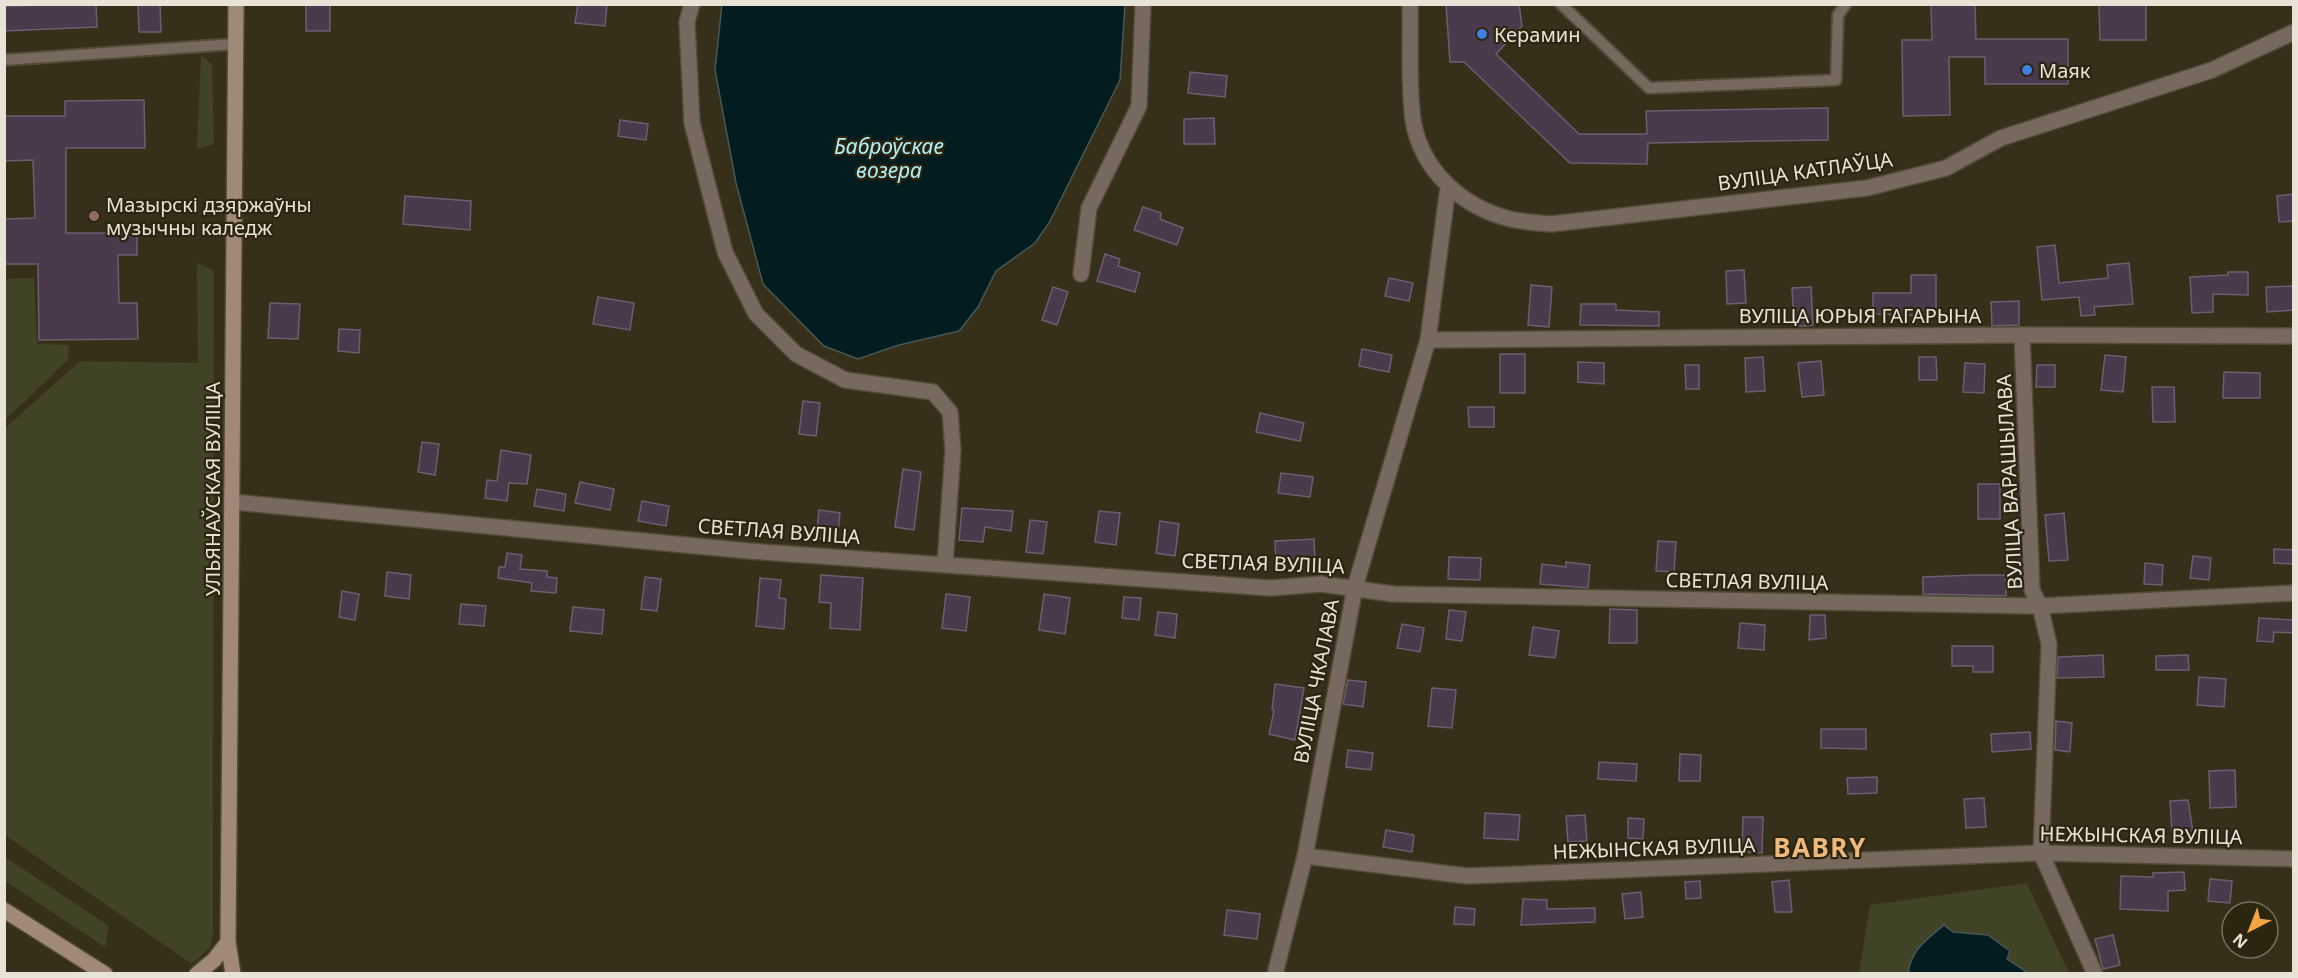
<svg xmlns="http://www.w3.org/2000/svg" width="2298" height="978" font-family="'Noto Sans',sans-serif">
<rect width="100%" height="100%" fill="#362f19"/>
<!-- green -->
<g fill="#404326">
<polygon points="201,55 212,64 214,144 197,149"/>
<polygon points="197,263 214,271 213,934 210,947 192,964 5,835 4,429 80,361 198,363"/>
<polygon points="34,278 37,344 69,345 68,360 5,420 5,279"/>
<polygon points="5,857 109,926 105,947 5,881"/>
<polygon points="2027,883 2069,973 1859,974 1870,905"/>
</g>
<!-- water -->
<g fill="#021c1f" stroke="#475856" stroke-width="1.5">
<polygon points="722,4 1125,5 1120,80 1049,223 1035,243 996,271 978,307 959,331 899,345 858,359 824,346 763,284 736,183 715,70"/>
<path d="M 1944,925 L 1953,932 L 1988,935 L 2010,951 L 2007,959 L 2025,971 L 2024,973 L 1908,973 C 1911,950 1926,940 1944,925 Z"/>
</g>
<!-- building -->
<g fill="#4b3a4c" stroke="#6e5d70" stroke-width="1.5">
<polygon points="96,4 97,27 4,31 4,6"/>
<polygon points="138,4 160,4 161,32 139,32"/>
<rect x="306" y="4" width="24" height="27"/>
<polygon points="578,4 607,4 605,26 575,23"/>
<polygon points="1446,4 1519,4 1522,26 1496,54 1579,134 1647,134 1646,111 1828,108 1828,140 1648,143 1647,164 1570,163 1464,62 1450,62"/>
<polygon points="1931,4 1975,4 1976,39 2068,39 2068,84 1985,84 1985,57 1949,57 1950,115 1903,116 1902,40 1932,40"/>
<polygon points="2099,4 2146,4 2146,40 2100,40"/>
<polygon points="1190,72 1227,76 1225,97 1188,93"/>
<polygon points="144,100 145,148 66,148 66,233 137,233 137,255 118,255 119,303 137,303 138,339 39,340 38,264 4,264 4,219 35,218 33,160 4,161 4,116 65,116 65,101"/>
<polygon points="1214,118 1215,144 1184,144 1184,119"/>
<polygon points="620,120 648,124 646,140 618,136"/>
<polygon points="2294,194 2294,221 2279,222 2277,196"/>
<polygon points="405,196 471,201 470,230 403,224"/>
<polygon points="1143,207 1161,213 1160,219 1183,228 1177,245 1134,230"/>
<polygon points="2055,245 2059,283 2108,278 2107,265 2129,263 2133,304 2094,307 2095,315 2081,316 2079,297 2042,300 2037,247"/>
<polygon points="1105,254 1120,259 1118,266 1140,273 1135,292 1097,281"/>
<polygon points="1744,270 1746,303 1727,304 1726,271"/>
<polygon points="2228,272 2248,272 2248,295 2213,294 2213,312 2192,313 2190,277 2228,275"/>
<polygon points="1911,275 1936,275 1936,316 1873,314 1873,293 1911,293"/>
<polygon points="1389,278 1413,283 1409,301 1385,296"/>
<polygon points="1531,285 1552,287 1549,327 1528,325"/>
<polygon points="2294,286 2294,310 2267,312 2266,287"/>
<polygon points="1053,287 1068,292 1057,325 1042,320"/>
<polygon points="1811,287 1813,325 1794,327 1792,288"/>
<polygon points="598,297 634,303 630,330 593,324"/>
<polygon points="2019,301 2019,325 1992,326 1991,302"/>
<polygon points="270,303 300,304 298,339 268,338"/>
<polygon points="1581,304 1616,304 1616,310 1659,312 1659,326 1580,325"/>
<polygon points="339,329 360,330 359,353 338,351"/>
<polygon points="1362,349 1392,355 1389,372 1359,366"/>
<rect x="1500" y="354" width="25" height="39"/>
<polygon points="2105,355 2126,357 2123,392 2101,390"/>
<polygon points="1763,357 1765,391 1746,392 1745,358"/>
<polygon points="1919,357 1936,357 1937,380 1919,380"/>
<polygon points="1821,361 1824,395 1802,397 1798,363"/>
<polygon points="1578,362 1604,363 1604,384 1578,382"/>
<polygon points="1965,363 1985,364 1984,393 1963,392"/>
<polygon points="1685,365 1699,365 1699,389 1686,389"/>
<polygon points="2037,365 2055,365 2055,387 2036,387"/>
<polygon points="2224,372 2260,373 2260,398 2223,398"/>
<polygon points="2152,387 2174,387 2175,422 2153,422"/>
<polygon points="803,401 820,403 816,436 799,434"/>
<polygon points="1468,407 1494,407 1494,427 1469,427"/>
<polygon points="1260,413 1304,423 1300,441 1256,432"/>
<polygon points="422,442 439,444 435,475 418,472"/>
<polygon points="501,450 531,455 527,484 509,483 507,501 485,498 487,480 497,481"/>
<polygon points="903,469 921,472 914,530 895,527"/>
<polygon points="1281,473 1313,477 1310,497 1278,493"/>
<polygon points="580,482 614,489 610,510 575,503"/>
<rect x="1978" y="484" width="22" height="35"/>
<polygon points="537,489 566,494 564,511 534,506"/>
<polygon points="642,501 669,506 666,526 638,521"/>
<polygon points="962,508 1013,511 1011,531 985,527 983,542 959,540"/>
<polygon points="819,510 840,513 837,541 816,538"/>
<polygon points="1099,511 1120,513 1116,545 1095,542"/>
<polygon points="2064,513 2068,560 2049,561 2045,515"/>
<polygon points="1030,520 1047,522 1043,554 1026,552"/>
<polygon points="1160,521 1179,524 1175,556 1156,553"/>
<polygon points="1314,539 1315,561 1276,563 1275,541"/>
<polygon points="1658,541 1676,542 1674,572 1656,571"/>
<polygon points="2274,549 2294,550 2294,564 2274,563"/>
<polygon points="507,553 522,555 520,569 547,571 547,577 557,578 556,593 531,591 532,583 498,578 499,567 505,567"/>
<polygon points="2193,556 2211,558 2209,580 2190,578"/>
<polygon points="1449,557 1481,558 1480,580 1448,579"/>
<polygon points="1566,562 1590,565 1588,588 1540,584 1542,564 1566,567"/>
<polygon points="2145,563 2163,565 2162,585 2144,584"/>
<polygon points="387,572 411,575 409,599 385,596"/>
<polygon points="821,575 863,578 860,630 830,628 831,603 819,602"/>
<polygon points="1974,575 2006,575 2006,596 1923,594 1923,577"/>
<polygon points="645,577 661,579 657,611 641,609"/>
<polygon points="760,578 781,580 779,598 786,599 784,629 756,626"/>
<polygon points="342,591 359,594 355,620 339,617"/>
<polygon points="946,594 970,597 966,631 942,628"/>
<polygon points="1044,594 1070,598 1065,634 1039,630"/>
<polygon points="1124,597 1141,598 1139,620 1122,618"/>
<polygon points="461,604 486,606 484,626 459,624"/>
<polygon points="573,607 604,610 602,634 570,631"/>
<polygon points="1610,609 1637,610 1637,643 1609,643"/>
<polygon points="1449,610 1466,612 1462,641 1446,639"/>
<polygon points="1158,612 1177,614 1175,638 1155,635"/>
<polygon points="1810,615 1825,615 1826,638 1809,640"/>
<polygon points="2259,618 2294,620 2294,633 2274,632 2273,642 2257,641"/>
<polygon points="1740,623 1765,625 1764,650 1738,648"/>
<polygon points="1402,624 1424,628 1420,652 1397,648"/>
<polygon points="1533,627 1559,631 1555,658 1529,655"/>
<polygon points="1952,646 1993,646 1993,672 1973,672 1973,666 1952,666"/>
<polygon points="2103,655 2104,677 2057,678 2058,657"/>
<polygon points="2188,655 2189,670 2156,670 2156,656"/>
<polygon points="2199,677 2226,679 2224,707 2197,705"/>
<polygon points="1348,680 1366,682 1363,707 1343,704"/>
<polygon points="1275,684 1304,688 1295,740 1269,734 1274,711 1272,710"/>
<polygon points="1432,688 1456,690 1452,728 1428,726"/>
<polygon points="2056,721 2072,723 2070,752 2055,750"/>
<polygon points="1821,729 1866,729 1866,749 1821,748"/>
<polygon points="2030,732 2031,749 1992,752 1991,734"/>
<polygon points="1348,750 1373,753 1371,770 1346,767"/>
<polygon points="1680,754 1701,755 1700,781 1679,781"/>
<polygon points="1599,762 1637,764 1636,781 1598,779"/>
<polygon points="2235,770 2236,807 2210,808 2209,771"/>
<polygon points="1877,777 1877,793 1848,794 1847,778"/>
<polygon points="1984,798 1986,827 1966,828 1964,799"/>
<polygon points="2188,800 2193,832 2172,832 2170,801"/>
<polygon points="1485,813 1520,815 1518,840 1484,838"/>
<polygon points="1585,815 1587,841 1568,842 1566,816"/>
<polygon points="1743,817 1763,817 1762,853 1742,852"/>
<polygon points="1628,818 1644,819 1643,839 1628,838"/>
<polygon points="1386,830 1414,835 1412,852 1383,847"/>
<polygon points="2184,872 2185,890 2168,891 2168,911 2120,909 2121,876 2153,877 2153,873"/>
<polygon points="2210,879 2232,881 2230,903 2208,901"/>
<polygon points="1789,880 1792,912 1775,912 1772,882"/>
<polygon points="1700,881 1701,898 1686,899 1685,882"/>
<polygon points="1641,892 1643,917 1625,919 1622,894"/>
<polygon points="1523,899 1547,900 1547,909 1595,908 1595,922 1521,925"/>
<polygon points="1455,907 1475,909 1474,925 1454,924"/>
<polygon points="1227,910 1260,914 1257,939 1224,935"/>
<polygon points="2113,935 2120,965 2103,969 2095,939"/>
</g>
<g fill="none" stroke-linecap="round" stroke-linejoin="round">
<!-- service casing -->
<g stroke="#524c37" stroke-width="14">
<g id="service">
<polyline points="1561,4 1649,88 1836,80 1838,15 1846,4"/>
<polyline points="4,60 235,44"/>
</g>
</g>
<!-- minor casing -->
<g stroke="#524c37" stroke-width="18">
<g id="minor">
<polyline points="692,4 687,22 692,123 725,252 756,314 796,354 845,380 933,392 950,412 953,450 945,564"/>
<path d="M 1410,4 C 1411,42 1408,83 1413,120 C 1421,170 1462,207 1510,219 C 1523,222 1538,223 1551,224 L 1867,188 L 1946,168 L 2001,138 L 2212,70 L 2294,32"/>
<polyline points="1081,274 1089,208 1139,106 1143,4"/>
<polyline points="2022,335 2032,590 2040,606 2049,644 2041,853 2095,974"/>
<polyline points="1428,340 2022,335 2294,336"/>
<polyline points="233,502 749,551 1270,588 1321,584 1393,594 2040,606 2294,593"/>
<polyline points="1305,856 1467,876 2041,853 2294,859"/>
<polyline points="1275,974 1305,856 1355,587 1428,340 1448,187"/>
</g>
</g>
<!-- secondary casing -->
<g stroke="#524c37" stroke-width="18">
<g id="secondary">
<polyline points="4,910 105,974"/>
<polyline points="197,974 214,960 228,942"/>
<polyline points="233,974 228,942 236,4"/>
</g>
</g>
<!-- service -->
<use href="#service" stroke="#78695e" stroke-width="10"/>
<!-- minor -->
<use href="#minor" stroke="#78695e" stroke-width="15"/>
<!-- secondary -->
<use href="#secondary" stroke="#a08978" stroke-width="15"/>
</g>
<!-- markers -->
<g fill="#3f7fe0" stroke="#2c2510" stroke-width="2">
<circle cx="1482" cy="34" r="6"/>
<circle cx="2027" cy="70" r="6"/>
</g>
<circle fill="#8d6e63" stroke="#2c2510" stroke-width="2" cx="94" cy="216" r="6"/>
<g text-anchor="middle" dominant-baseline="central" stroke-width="4.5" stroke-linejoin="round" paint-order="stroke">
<!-- poi labels -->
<g font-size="20" fill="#e7e3d6" stroke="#2c2510" text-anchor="start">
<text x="1494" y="34">Керамин</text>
<text x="2039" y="70">Маяк</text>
<text x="106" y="204">Мазырскі дзяржаўны<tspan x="106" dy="23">музычны каледж</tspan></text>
</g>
<!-- street labels -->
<g font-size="20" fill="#e7e3d6" stroke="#2c2510">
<text transform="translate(1805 171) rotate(-8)">ВУЛІЦА КАТЛАЎЦА</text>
<text x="1860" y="315">ВУЛІЦА ЮРЫЯ ГАГАРЫНА</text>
<text transform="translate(2009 482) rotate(-93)">ВУЛІЦА ВАРАШЫЛАВА</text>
<text transform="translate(212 489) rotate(-90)">УЛЬЯНАЎСКАЯ ВУЛІЦА</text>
<text transform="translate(779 531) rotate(4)">СВЕТЛАЯ ВУЛІЦА</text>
<text transform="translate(1263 563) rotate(2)">СВЕТЛАЯ ВУЛІЦА</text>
<text transform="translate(1747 581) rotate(1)">СВЕТЛАЯ ВУЛІЦА</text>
<text transform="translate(1316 681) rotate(-79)">ВУЛІЦА ЧКАЛАВА</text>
<text transform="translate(2141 835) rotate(1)">НЕЖЫНСКАЯ ВУЛІЦА</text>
<text transform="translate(1654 848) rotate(-2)">НЕЖЫНСКАЯ ВУЛІЦА</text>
</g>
<!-- water labels -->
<g font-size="21" font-style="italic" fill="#aef1fa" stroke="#2c2510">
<text x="889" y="146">Баброўскае<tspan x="889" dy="24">возера</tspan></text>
</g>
<!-- district labels -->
<g font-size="26" font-weight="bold" letter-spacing="1.5" fill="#efb87c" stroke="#2c2510">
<text x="1820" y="847">BABRY</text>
</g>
</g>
<!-- border -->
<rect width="2298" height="978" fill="none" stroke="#e7e3d6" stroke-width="12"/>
<!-- north arrow -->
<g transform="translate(2250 930) rotate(222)"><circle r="28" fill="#2c2510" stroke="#77715f" stroke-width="1.5"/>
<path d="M0-4.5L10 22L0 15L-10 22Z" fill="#f3a443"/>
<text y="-9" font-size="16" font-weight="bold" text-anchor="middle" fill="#e7e3d6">N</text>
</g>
</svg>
